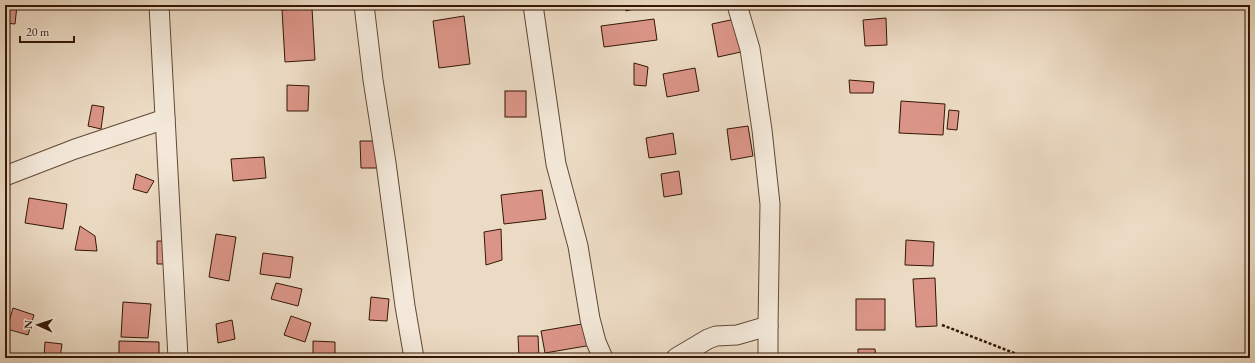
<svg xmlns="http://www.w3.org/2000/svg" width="1255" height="363" font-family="'EB Garamond',serif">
<rect width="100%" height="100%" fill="#ecdbc4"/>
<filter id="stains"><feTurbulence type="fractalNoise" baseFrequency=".005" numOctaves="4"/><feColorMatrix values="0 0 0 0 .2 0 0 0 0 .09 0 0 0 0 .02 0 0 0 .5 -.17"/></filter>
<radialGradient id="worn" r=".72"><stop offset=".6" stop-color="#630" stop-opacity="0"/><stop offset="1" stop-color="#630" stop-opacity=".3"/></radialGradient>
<!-- building -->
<g fill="#db9588" stroke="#341705">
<polygon points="5,5 17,5 15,24 5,23"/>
<polygon points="625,5 649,5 626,11"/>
<polygon points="312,8 315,60 285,62 282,10"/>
<polygon points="464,16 470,64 439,68 433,21"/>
<polygon points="886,18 887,45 865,46 863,20"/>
<polygon points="654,19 657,40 604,47 601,26"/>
<polygon points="735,19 741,52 718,57 712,24"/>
<polygon points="634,63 648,67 646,86 634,85"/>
<polygon points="695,68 699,91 667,97 663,74"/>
<polygon points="849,80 874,82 873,93 850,93"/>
<polygon points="287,85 309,86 308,111 287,111"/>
<rect x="505" y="91" width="21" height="26"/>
<polygon points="901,101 945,104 943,135 899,133"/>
<polygon points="92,105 104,107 101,129 88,126"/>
<polygon points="949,110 959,111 957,130 947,129"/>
<polygon points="748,126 753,156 731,160 727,129"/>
<polygon points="673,133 676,154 649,158 646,138"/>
<polygon points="360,141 378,141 379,168 361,168"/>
<polygon points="264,157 266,178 233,181 231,159"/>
<polygon points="679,171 682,194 664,197 661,174"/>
<polygon points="136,174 154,181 147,193 133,189"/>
<polygon points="542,190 546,219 504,224 501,195"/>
<polygon points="29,198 67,204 63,229 25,223"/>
<polygon points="80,226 95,236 97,251 75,250"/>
<polygon points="501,229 502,260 486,265 484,232"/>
<polygon points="216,234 236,237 229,281 209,277"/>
<polygon points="906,240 934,242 933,266 905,265"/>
<polygon points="157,241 169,241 168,264 157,264"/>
<polygon points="263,253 293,257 290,278 260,274"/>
<polygon points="935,278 937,326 916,327 913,279"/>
<polygon points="276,283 302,289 298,306 271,299"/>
<polygon points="371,297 389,299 387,321 369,320"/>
<rect x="856" y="299" width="29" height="31"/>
<polygon points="123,302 151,304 148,338 121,337"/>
<polygon points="13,308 34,315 28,335 7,329"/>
<polygon points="291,316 311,323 305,342 284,335"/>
<polygon points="232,320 235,339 218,343 216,324"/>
<polygon points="588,323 592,345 545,353 541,331"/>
<polygon points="518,336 538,336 539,358 519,358"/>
<polygon points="119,341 159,342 159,358 119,358"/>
<polygon points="313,341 335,342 335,358 313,358"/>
<polygon points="45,342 62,344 60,358 44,358"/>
<polygon points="858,349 875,349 876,358 858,358"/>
<polygon points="902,356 926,357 926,358 902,358"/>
</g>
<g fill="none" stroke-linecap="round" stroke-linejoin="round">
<!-- street casing -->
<g stroke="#624835" stroke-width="21">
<g id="street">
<polyline points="159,5 178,358"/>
<polyline points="364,5 373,80 386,163 405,306 414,358"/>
<polyline points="533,5 556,164 578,246 590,319 596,342 603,358"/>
<polyline points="737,5 750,49 762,130 770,204 768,326 768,358"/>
<polyline points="5,176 75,149 165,119"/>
<polyline points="676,358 708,339 716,336 737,335 768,326"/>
</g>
</g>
<!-- path -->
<polyline stroke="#341705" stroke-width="2.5" stroke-dasharray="3 2" stroke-linecap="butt" points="942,325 1027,358"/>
<!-- street -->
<use href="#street" stroke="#f3e8d9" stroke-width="19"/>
</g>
<!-- margin -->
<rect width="1255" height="363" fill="none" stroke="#ecdbc4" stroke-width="20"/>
<rect x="6" y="6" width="1243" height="351" fill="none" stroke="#341705" stroke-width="2"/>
<rect x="10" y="10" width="1235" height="343" fill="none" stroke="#341705"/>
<!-- north arrow -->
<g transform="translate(38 325) rotate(273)" stroke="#f3e8d9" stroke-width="3" paint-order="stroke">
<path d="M0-3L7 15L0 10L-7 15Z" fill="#341705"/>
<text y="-6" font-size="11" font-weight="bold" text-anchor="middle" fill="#341705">N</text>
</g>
<!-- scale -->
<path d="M20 36v6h54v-6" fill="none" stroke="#341705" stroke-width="2"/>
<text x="26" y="36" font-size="12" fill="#341705" stroke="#f3e8d9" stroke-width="3" paint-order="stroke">20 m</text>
<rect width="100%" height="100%" filter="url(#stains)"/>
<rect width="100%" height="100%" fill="url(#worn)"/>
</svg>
